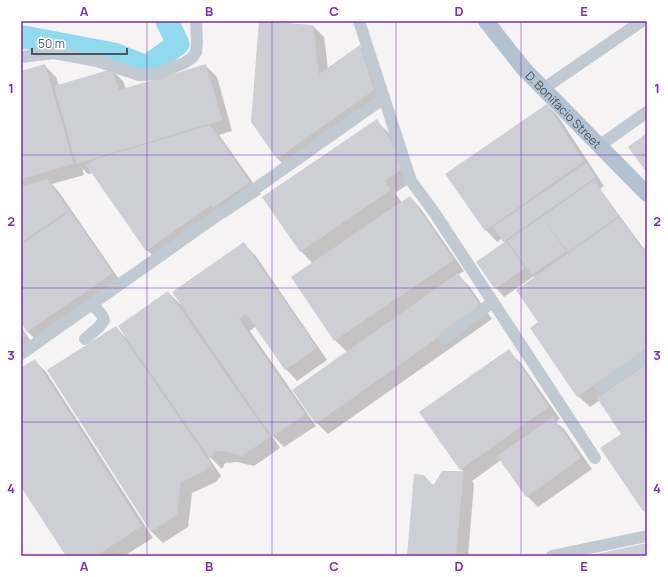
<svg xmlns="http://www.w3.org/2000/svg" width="668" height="577" font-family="Manrope,sans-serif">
<rect width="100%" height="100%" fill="#f5f3f3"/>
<!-- shadow -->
<g fill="#0003">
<polygon points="313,26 324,37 328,69 360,46 371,57 384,102 289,170 277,158"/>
<polygon points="205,65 217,77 232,131 219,135 261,194 225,218 223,216 158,261 147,250 93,173 88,174 82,168 84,175 52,184 59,192 123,285 39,343 28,332 21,321 21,72 45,66 56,77 59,86 112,70 123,81 126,89"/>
<polygon points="547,105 558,116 604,186 600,189 644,249 647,247 647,514 644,511 623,434 600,400 590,407 578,396 539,322 535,278 534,276 504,297 496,288 505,243 502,238 497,242 486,230"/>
<polygon points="376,121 388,132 406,159 413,181 395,193 402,203 410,197 421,209 464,271 458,275 469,286 492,319 328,434 317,423 347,352 335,340 313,264 301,251"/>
<polygon points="243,244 255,255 327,360 297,381 286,369 256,326 250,331 316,426 284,447 272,435 272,436 280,448 254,466 237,462 225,463 222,469 210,457 209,458 221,476 216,482 192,493 188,527 163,543 152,532 48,371 116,327 125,337 168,292 180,304"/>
<polygon points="21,327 36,348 21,359"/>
<polygon points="508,351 520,362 560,419 556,422 564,429 592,469 538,507 527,496 501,460 472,481 474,484 468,556 408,556 424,476 434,486 442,472 464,472 461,469"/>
<polygon points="35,361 46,372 153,538 124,556 67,556 21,485 21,369"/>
</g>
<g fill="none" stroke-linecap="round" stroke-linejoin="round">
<!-- river -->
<polyline stroke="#90daee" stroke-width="23" points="21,38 24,37 114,54 146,67 178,44 167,21"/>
</g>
<!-- building -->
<g fill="#cdcfd5">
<polygon points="259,21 313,25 319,74 360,45 374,90 277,159 251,122"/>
<polygon points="45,64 74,164 21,179 21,71"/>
<polygon points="206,64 222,120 76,164 54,86 112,69 119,90"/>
<polygon points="547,104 584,161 485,231 445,174"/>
<polygon points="377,119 395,147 402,169 385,181 391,190 300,252 262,197"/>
<polygon points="210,125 250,182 213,208 211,205 146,251 86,165 96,159"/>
<polygon points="647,133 647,173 628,147"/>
<polygon points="586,163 596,177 503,242 493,227"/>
<polygon points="48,179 69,210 21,243 21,186"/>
<polygon points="594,180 619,216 568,252 542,217"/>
<polygon points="410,196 454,260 334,341 291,277"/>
<polygon points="70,211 113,273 27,332 21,323 21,245"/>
<polygon points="542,217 566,251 532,275 507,241"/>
<polygon points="620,217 642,249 647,246 647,348 577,397 530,328 538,322 516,290"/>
<polygon points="506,241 525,268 495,289 476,262"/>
<polygon points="244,242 317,348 285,370 246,314 239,319 305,414 272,437 172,292"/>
<polygon points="458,273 481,307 316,424 292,390"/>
<polygon points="168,291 270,437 242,456 225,451 214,452 210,459 118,326"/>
<polygon points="116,326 211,464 205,471 181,482 177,515 151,532 47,370"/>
<polygon points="21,330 26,336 21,339"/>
<polygon points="509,349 549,407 460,470 419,412"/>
<polygon points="35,359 142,526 96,556 66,556 21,487 21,368"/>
<polygon points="647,364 647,511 643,511 600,448 621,434 597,398"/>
<polygon points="553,417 581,458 526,497 497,456"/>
<polygon points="442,471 464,471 456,556 407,556 414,474 424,475 433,486"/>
<polygon points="647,543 647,556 592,556 592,555"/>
</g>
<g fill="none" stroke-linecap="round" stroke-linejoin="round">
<!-- minor -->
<g stroke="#c1cad2" stroke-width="12">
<polyline points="359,21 411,181 434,212 595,458"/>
<polyline points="21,57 54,53 97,61 139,75 157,74 184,63 192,58 196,52 197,43 196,21"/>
<polyline points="543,89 642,21"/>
<polyline points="599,146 647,112"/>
<polyline points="444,338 493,302"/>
<polyline points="85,339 99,327 104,320 102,315 92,304"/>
<polyline points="21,354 384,98"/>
<polyline points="601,387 647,356"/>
<polyline points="552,556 647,536"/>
</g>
<!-- major -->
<path stroke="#b3c2d1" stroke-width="16" id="s1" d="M 486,21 L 524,69 L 647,194"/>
</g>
<!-- grid -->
<path fill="none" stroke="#7b2cbf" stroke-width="1" stroke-opacity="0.55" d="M 147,21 L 147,556M 272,21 L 272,556M 396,21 L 396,556M 521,21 L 521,556M 21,155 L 647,155M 21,288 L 647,288M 21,422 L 647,422"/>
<g text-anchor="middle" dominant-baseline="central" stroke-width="4" stroke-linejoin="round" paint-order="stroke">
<!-- street labels -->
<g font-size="12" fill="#4a5661" stroke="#fff">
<text stroke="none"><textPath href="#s1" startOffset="118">D. Bonifacio Street</textPath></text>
</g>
</g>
<!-- border -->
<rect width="668" height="577" fill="none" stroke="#ffffff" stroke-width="44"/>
<!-- scale -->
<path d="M32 48v6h95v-6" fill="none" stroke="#4a5661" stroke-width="2"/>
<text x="38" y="48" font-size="12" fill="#4a5661" stroke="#ffffff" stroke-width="3" paint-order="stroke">50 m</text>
<rect x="22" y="22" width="624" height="533" fill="none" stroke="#7b2cbf" stroke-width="1.5"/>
<g font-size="13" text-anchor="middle" font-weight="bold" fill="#7b2cbf">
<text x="84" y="16">A</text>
<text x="209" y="16">B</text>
<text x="334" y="16">C</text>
<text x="459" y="16">D</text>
<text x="584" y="16">E</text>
<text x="11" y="93">1</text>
<text x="657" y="93">1</text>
<text x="11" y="226">2</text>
<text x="657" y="226">2</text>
<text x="11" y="360">3</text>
<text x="657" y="360">3</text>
<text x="11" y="493">4</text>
<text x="657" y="493">4</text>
<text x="84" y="571">A</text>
<text x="209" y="571">B</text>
<text x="334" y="571">C</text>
<text x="459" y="571">D</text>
<text x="584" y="571">E</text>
</g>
</svg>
